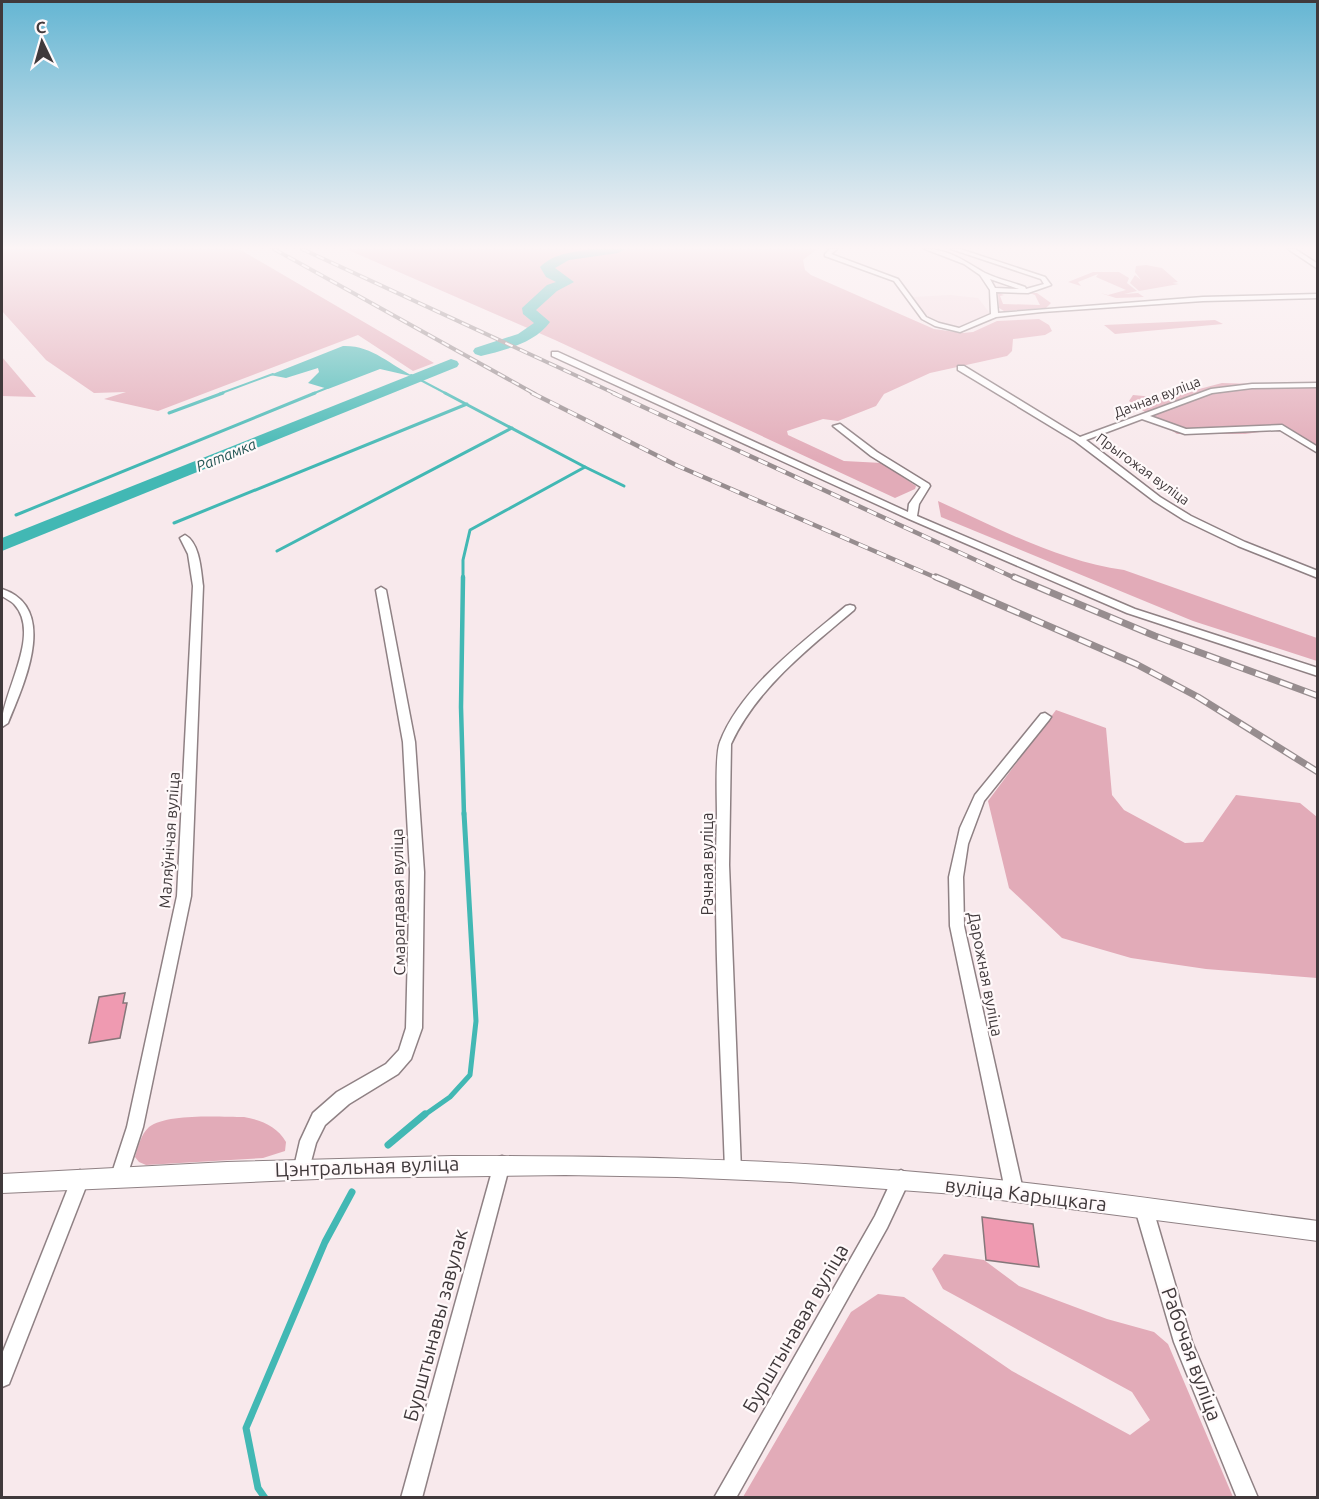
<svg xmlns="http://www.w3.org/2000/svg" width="1319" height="1499" font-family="Ubuntu,sans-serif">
<rect width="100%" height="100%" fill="#f8e9ec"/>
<!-- built -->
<polygon fill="#f3dbe1" points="950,295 978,298 989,312 988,315 963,327 948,326 929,318 912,297"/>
<!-- green -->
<g fill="#e2abb8">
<polygon points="2,249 239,249 434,363 413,371 358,335 158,411 104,399 126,392 94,393 46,360 2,311"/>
<polygon points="346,249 817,249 803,260 805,270 811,275 934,329 963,333 973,332 997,321 1039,319 1049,325 1052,331 1045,335 1013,339 1012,351 1007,356 930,373 884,394 876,406 838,421 823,419 787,431 788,435 844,461 882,463 916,486 915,489 895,498 555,340"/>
<polygon points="1146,265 1162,268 1178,282 1172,283 1179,284 1139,291 1130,283 1135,275 1141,280 1135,272 1136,266"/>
<polygon points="1093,272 1119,272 1129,278 1127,283 1137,291 1124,294 1138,293 1144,297 1116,298 1100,293 1108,295 1126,290 1096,277 1098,274 1078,282 1081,286 1068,282"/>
<polygon points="998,293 1004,295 1000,296 1003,304 1040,305 1035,295 1030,293 1037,293 1051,303 1046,308 1004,311 999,308"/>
<polygon points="1215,320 1223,324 1115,334 1104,325"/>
<polygon points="2,357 36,397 2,396"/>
<polygon points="1222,383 1317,386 1317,452 1282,429 1245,434 1177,434 1129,401 1133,395 1165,398"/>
<path d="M 938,501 C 998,528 1058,561 1124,570 L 1317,638 L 1317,661 L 1193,621 L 941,517 Z"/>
<polygon points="1056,710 1106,728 1112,795 1124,810 1185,843 1203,842 1236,795 1300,803 1317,817 1317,978 1206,969 1131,958 1062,938 1009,888 988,801"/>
<path d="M 244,1117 C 261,1120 277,1126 286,1142 L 285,1151 L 263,1158 L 146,1165 L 139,1162 L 135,1157 C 138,1147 141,1134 149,1127 C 167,1113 221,1117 244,1117 Z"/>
<polygon points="944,1254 984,1260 1019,1286 1107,1319 1154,1332 1168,1344 1233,1497 743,1497 851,1312 878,1294 904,1297 1012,1371 1130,1435 1150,1420 1132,1392 943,1289 932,1269"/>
</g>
<!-- water -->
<path fill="#42b8b4" d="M 343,346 C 372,345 390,365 415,377 L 380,369 L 328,389 L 308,383 L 319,372 L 318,368 L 286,378 L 270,375 Z"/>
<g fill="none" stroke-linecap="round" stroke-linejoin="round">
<!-- stream-far4 -->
<g stroke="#42b8b4" stroke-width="2">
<polyline points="411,375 447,394"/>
<polyline points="219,394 273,374"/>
<polyline points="312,394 327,388"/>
</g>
<!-- stream-far3 -->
<g stroke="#42b8b4" stroke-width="3">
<polyline points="445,393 585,467 470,530 463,560 463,579"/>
<polyline points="169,413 223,393"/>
<polyline points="585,467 624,486"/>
<polyline points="16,515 315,393"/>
<polyline points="174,523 467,404"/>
<polyline points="277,551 512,428"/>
</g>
<!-- stream-far2 -->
<polyline stroke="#42b8b4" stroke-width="4.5" points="463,577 461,707 464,815"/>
<!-- stream-far1 -->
<polyline stroke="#42b8b4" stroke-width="5" points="423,1116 450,1097 470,1075 476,1021 464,813"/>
<!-- stream -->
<g stroke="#42b8b4" stroke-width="7">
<polyline points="388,1145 425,1114"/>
<polyline points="265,1498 258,1488 246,1428 325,1242 352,1192"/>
</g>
<!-- river -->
<g fill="#42b8b4" fill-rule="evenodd">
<path d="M 593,249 L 625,249 L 618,253 L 569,260 L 555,268 L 574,282 L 557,291 L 536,310 L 550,322 C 535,343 505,350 481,356 L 475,354 L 473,351 L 475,348 L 518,334 L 534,323 L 523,314 L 522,308 L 547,285 L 556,282 L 546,277 L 540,267 C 554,253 574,252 593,249 Z"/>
<polygon points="451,359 457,361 459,364 457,367 2,551 2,538"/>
</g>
</g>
<!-- building -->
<g fill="#ef9ab1" stroke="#85777a" stroke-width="1.5">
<polygon points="125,993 123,1003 127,1003 120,1038 89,1043 99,997"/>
<polygon points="982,1217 1033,1224 1039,1267 986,1260"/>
</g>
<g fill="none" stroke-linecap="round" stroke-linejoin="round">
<!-- minor casing -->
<g stroke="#8f8184" stroke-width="3">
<g id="minor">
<path d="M 830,249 L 837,249 L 831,254 L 898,279 L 926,317 L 939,323 L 959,328 L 991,314 L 990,290 L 980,275 L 964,264 L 925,249 C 950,249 965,262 985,273 C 997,279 1012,282 1025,287 L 1026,289 L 1044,284 L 1041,279 L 951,249 L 960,249 L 1045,277 L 1051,285 L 1028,293 L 996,292 L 998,313 L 1203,297 L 1318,294 L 1318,298 L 1203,301 L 1042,312 L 996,317 L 960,332 L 935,326 L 922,319 L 894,281 L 825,256 L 825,254 ZM 990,279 L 1019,289 L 995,288 Z"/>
<polygon points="1288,249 1295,249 1318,264 1318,269"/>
<polygon points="552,352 558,352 908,512 909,504 921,487 871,456 833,426 840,424 877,452 929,484 930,486 919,504 917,516 1135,609 1318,668 1318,676 1127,613 909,519 552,356"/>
<polygon points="958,366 964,366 1080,437 1211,389 1252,384 1318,383 1318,387 1252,388 1212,393 1150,416 1186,429 1282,425 1318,447 1318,453 1280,430 1185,434 1142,419 1086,440 1160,497 1191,516 1245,542 1318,571 1318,578 1238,546 1184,520 1154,501 1075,441 973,379 958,370"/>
<path d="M 185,535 C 200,543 201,571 203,586 L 191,896 L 143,1127 L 125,1182 L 119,1184 L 113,1182 L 111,1176 L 127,1127 L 177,896 L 193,586 L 188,554 L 180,538 Z"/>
<polygon points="381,587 386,590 415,742 424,872 422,1028 411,1059 398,1074 349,1104 325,1125 316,1143 308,1173 302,1175 296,1173 294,1167 300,1141 313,1113 337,1092 386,1064 399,1050 406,1028 410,872 403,742 376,590"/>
<path d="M 2,589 C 60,608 23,686 8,723 L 2,727 C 0,694 43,635 14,604 C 11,601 5,598 2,596 Z"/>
<path d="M 850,605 L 854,606 L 855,608 L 854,610 C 808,649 757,688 731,744 L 729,865 L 741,1170 L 739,1176 L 733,1178 L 727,1176 L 725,1170 C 721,1052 713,933 717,814 C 717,798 715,754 720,742 C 741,687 803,642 846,606 Z"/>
<polygon points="1045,713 1051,717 1049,720 984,801 968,844 963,877 964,926 1023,1190 1020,1196 1014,1199 1008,1196 1005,1190 950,926 949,877 960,828 975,795 1041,714"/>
<polygon points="502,1156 508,1158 510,1164 422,1498 401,1498 494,1164 496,1158"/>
<polygon points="80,1170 86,1173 89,1179 9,1384 2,1387 2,1354 74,1173"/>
<polygon points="901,1170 907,1173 910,1179 887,1228 736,1498 714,1498 875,1216 895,1173"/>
<polygon points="1144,1200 1150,1203 1153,1209 1192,1342 1258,1498 1237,1498 1174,1342 1135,1209 1138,1203"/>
</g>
</g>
<!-- tertiary casing -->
<g stroke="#8f8184" stroke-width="2">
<path id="tertiary" d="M 452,1156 C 603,1156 754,1158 904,1171 C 1043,1182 1180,1203 1318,1221 L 1318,1241 L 955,1194 L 790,1182 L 677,1177 L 565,1175 L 340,1178 L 2,1193 L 2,1174 L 227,1162 Z"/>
</g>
<!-- minor -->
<use href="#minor" fill="#fff" fill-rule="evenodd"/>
<!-- tertiary -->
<use href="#tertiary" fill="#fff" fill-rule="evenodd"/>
<!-- rail-far2 casing -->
<g stroke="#978d8f" stroke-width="4">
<g id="rail-far2">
<polyline points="274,249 535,394"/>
<polyline points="302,249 616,394"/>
</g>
</g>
<!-- rail-far1 casing -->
<g stroke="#978d8f" stroke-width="4.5">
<g id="rail-far1">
<polyline points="532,393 678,466 939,579"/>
<polyline points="613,393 1017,579"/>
</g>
</g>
<!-- rail casing -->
<g stroke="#978d8f" stroke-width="7">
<g id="rail">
<polyline points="936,577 1136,664 1198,697 1318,772"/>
<polyline points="1014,577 1155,636 1318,696"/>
</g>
</g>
<!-- rail-far2 -->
<use href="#rail-far2" stroke="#fff9fa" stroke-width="2" stroke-dasharray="8" stroke-linecap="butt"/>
<!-- rail-far1 -->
<use href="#rail-far1" stroke="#fff9fa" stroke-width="3" stroke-dasharray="10" stroke-linecap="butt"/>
<!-- rail -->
<use href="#rail" stroke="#fff9fa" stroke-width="4.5" stroke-dasharray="13" stroke-linecap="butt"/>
</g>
<!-- sky -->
<linearGradient id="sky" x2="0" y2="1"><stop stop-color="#65b6d3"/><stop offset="0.54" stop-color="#fcf5f6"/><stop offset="1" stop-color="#fcf5f6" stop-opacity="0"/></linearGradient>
<rect width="1319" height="459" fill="url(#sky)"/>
<g text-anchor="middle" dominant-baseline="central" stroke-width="4.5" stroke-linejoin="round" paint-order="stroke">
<!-- far-street labels -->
<g font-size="14" fill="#40393b" stroke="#fff9fa">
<text transform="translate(1157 397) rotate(-21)">Дачная вуліца</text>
<text transform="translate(1143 469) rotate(36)">Прыгожая вуліца</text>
</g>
<!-- far-water labels -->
<g font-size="15" font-style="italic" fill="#235554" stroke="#fff9fa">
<text transform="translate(226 455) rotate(-22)">Ратамка</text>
</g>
<!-- street labels -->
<g font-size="16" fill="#40393b" stroke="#fff9fa">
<text transform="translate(169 840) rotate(-86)">Маляўнічая вуліца</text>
<text transform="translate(707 864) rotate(-90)">Рачная вуліца</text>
<text transform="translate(398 902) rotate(-91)">Смарагдавая вуліца</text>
<text transform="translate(986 974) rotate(79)">Дарожная вуліца</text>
</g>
<!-- near-street labels -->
<g font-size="20" fill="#40393b" stroke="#fff9fa">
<text transform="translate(367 1166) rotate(-2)">Цэнтральная вуліца</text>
<text transform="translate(1026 1194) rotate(7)">вуліца Карыцкага</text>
<text transform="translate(435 1325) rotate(-75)">Бурштынавы завулак</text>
<text transform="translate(795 1328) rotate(-60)">Бурштынавая вуліца</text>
<text transform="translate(1192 1354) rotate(70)">Рабочая вуліца</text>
</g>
</g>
<!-- border -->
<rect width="1319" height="1499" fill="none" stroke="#40393b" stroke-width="6"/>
<!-- north arrow -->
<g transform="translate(42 42) rotate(355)" stroke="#fff9fa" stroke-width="4.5" paint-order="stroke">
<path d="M0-4.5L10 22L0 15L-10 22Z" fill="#40393b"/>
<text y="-9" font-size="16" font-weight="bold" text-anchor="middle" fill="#40393b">С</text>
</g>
</svg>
